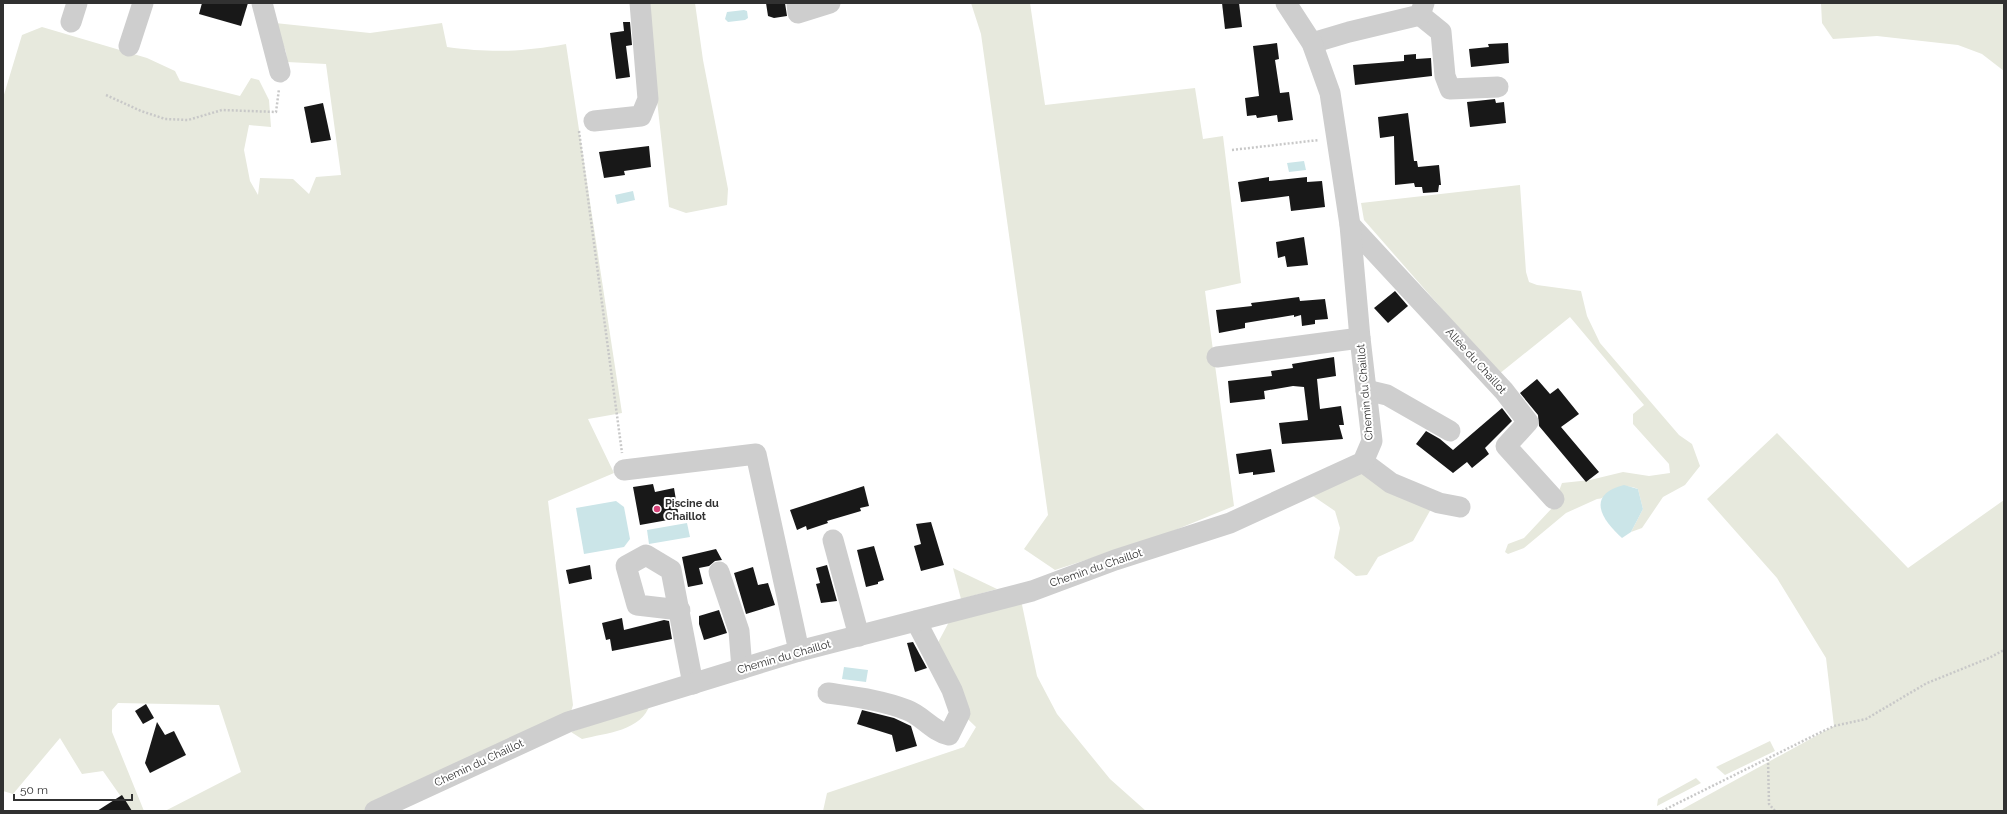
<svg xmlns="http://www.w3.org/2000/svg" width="2007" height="814" font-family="Raleway,sans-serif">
<rect width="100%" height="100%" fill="#fff"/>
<!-- green -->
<g fill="#e7e9dd">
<polygon points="646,3 695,3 703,60 728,189 727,205 686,213 669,207"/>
<polygon points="971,3 1030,3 1045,105 1195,88 1203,139 1223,136 1241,283 1205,291 1234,506 1163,535 1055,570 1024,549 1048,515 981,34"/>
<polygon points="1821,3 2004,3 2004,71 1982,54 1958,45 1877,36 1833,39 1822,23"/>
<path d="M 275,23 L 370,33 L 442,23 L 447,47 C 492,53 521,52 566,44 L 622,413 L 588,419 L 614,473 L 548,501 L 573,705 L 568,722 L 375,811 L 165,811 L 241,772 L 219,705 L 118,703 L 112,710 L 112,732 L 144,811 L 131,811 L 103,771 L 82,774 L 60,738 L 13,794 L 3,791 L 3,98 L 22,35 L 42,27 L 147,58 L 175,71 L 180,81 L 240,96 L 251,78 L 259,80 L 269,100 L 271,127 L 249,125 L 244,150 L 250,181 L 258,195 L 260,178 L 293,179 L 309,194 L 316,177 L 341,175 L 326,64 L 287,62 L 286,52 Z"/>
<path d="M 1520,185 L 1526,272 L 1529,282 L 1537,285 L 1581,291 L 1587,316 L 1600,343 L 1679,435 L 1692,444 L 1700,466 L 1685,485 L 1663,497 L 1642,528 L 1631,532 L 1643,509 L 1638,489 C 1616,480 1610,499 1597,499 L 1566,513 L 1524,548 L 1508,554 L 1505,552 L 1508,544 L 1524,538 L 1553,507 L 1562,483 L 1590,480 L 1623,472 L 1649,476 L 1670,473 L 1669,464 L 1633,424 L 1633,414 L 1644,405 L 1570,317 L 1499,374 L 1364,220 L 1361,203 Z"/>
<polygon points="1777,433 1908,568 2004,500 2004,811 1679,811 1834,726 1826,658 1777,578 1707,499"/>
<polygon points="1361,473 1431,509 1413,541 1378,557 1367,575 1356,576 1334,558 1340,528 1335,511 1313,496"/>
<polygon points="953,568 997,589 961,599"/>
<polygon points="1021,600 1037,676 1057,714 1110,779 1146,811 823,811 827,793 964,747 976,727 950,702 934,650 950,620"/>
<path d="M 650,704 C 642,731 606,733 582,739 L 571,732 Z"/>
<polygon points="1770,741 1775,751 1725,775 1716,767"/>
<polygon points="1696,778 1701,783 1657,806 1658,799"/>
</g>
<!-- water -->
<g fill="#cbe5e8">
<polygon points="744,10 747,11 748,18 745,20 728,22 725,19 727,12"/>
<polygon points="1304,161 1306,170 1289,172 1287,163"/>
<polygon points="633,191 635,200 617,204 615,195"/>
<path d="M 1624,485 L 1638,489 L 1643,509 L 1631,532 L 1622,538 C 1602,520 1585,495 1624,485 Z"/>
<polygon points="616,501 624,507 630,539 624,547 584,554 576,508"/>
<polygon points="687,523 690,537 649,544 647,530"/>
<polygon points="844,667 868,670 866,682 842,679"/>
</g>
<!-- building -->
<g fill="#181818">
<polygon points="202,3 248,3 241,26 199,14"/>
<polygon points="766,3 785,3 787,16 774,18 768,16"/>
<polygon points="1222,3 1239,3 1242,27 1225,29"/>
<polygon points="623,22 630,22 632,45 626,46 630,77 616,79 610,33 624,31"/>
<polygon points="1277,43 1279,59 1275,60 1280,93 1289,92 1293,120 1278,122 1277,115 1257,118 1256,115 1247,116 1245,98 1259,96 1253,46"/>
<polygon points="1508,43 1509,63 1471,67 1469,49 1489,47 1488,44"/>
<polygon points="1416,54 1416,59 1431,58 1432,76 1355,85 1353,65 1404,61 1404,55"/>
<polygon points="1495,99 1496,103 1504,102 1506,123 1470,127 1467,102"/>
<polygon points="323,103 331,140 311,143 304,107"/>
<polygon points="1408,113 1414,161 1417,161 1418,167 1439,165 1441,185 1439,185 1438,192 1423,193 1422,187 1415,187 1414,183 1395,185 1394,136 1380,138 1378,117"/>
<polygon points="649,146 651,167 624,171 625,175 604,178 599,152"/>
<polygon points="1269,177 1269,181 1307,177 1307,182 1322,181 1325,207 1291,211 1289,196 1241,202 1238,182"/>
<polygon points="1304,237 1308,265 1287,267 1285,256 1278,258 1276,242"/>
<polygon points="1395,291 1408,306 1388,323 1374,308"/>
<polygon points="1299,297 1300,301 1325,299 1328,319 1315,320 1315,324 1302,326 1301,315 1294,317 1294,315 1245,323 1245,328 1219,333 1216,310 1252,306 1251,303"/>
<polygon points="1334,357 1336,376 1317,379 1320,409 1341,406 1344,425 1339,425 1343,439 1282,444 1279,423 1308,420 1304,387 1293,386 1264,391 1265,399 1230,403 1228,381 1272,376 1271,371 1293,368 1292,364"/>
<polygon points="1537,379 1550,394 1558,388 1579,414 1561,427 1599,472 1586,482 1539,426 1538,415 1520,393"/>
<polygon points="1502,408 1512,421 1485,448 1489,454 1472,468 1467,462 1453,473 1416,444 1426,431 1440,439 1453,450"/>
<polygon points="1271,449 1275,472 1253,475 1253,472 1239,474 1236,454"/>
<polygon points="653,484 655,492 674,488 679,518 640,525 633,487"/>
<polygon points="864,486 869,506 860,508 861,511 827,521 828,523 807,530 806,526 797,530 790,510"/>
<polygon points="931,522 944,565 921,571 914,546 921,544 916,524"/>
<polygon points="874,546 884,580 878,582 878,584 866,587 857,550"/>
<polygon points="716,549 722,560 715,561 709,566 699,568 703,584 688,587 682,557"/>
<polygon points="590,565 592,579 569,584 566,570"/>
<polygon points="827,565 837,601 821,603 816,584 820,583 816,568"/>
<polygon points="753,567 758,585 768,583 775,605 746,614 734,573"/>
<polygon points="719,610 727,633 704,640 699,624 699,616"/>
<polygon points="622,618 624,630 664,620 669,621 672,639 612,651 610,639 606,640 602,623"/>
<polygon points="913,642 927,668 915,672 907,643"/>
<polygon points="146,704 154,718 143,724 135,711"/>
<polygon points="862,710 894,718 911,726 917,746 896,752 892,735 857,724"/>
<polygon points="157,722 165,735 174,731 186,755 150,773 145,763"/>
<polygon points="122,795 132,811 97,811"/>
</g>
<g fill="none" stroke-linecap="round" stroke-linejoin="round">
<!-- path -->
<g stroke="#c8c8c8" stroke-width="2.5" stroke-dasharray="2 2" stroke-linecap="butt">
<polyline points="106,95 141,111 165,119 188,120 222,110 276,112 279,89"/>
<polyline points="579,131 622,453"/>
<polyline points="1232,150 1319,140"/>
<polyline points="1768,759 1769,804 1775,811"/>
<polyline points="1662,811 1815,735 1834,726 1866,719 1927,683 1989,658 2004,650"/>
</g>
<!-- minor -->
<g stroke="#cecece" stroke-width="21">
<polyline points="262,3 280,72"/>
<polyline points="797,3 798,13 830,3"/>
<polyline points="1420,15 1441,32 1445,76 1450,89 1498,87"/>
<polyline points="71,22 77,3"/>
<polyline points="1312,43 1349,32 1420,15 1424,3"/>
<polyline points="129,46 143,3"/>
<polyline points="594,121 641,116 648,99 640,3"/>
<polyline points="1350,225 1504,391 1528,422 1506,446 1554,499"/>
<polyline points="1217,357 1360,338"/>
<polyline points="1366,390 1387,395 1450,431"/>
<polyline points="1363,462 1391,483 1439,503 1460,507"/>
<polyline points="624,470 756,454 799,651"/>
<polyline points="833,540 859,636"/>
<polyline points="719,572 739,631 742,669"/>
<polyline points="680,610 637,605 626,566 646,555 671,570 693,684"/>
<path d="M 828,693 C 855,697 882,700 907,710 C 923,716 932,731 949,735 L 960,713 L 952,690 L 916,621"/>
<polyline points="375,811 568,722 799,651 1032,591 1115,560 1230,523 1363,462 1372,441 1360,338 1350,225 1330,93 1312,43 1286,3"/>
</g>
</g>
<!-- markers -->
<circle fill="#d74379" stroke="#fff" stroke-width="1.5" cx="657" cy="509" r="4"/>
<g text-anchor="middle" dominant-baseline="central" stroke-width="4" stroke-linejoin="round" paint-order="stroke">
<!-- street labels -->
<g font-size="11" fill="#313131" stroke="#fff">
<text transform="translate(1476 361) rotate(48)">Allée du Chaillot</text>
<text transform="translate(1365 392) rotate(-95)">Chemin du Chaillot</text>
<text transform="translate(1096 568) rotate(-19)">Chemin du Chaillot</text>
<text transform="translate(784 657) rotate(-16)">Chemin du Chaillot</text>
<text transform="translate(479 763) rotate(-25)">Chemin du Chaillot</text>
</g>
<!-- poi labels -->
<g font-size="11" font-weight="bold" fill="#313131" stroke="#fff" text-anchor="start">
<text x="665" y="503">Piscine du<tspan x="665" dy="13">Chaillot</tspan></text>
</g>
</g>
<!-- border -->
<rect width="2007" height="814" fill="none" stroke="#313131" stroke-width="8"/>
<!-- scale -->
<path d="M14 794v6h118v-6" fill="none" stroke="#313131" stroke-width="2"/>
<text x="20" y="794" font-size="12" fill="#313131" stroke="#ffffff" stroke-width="3" paint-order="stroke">50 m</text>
</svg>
